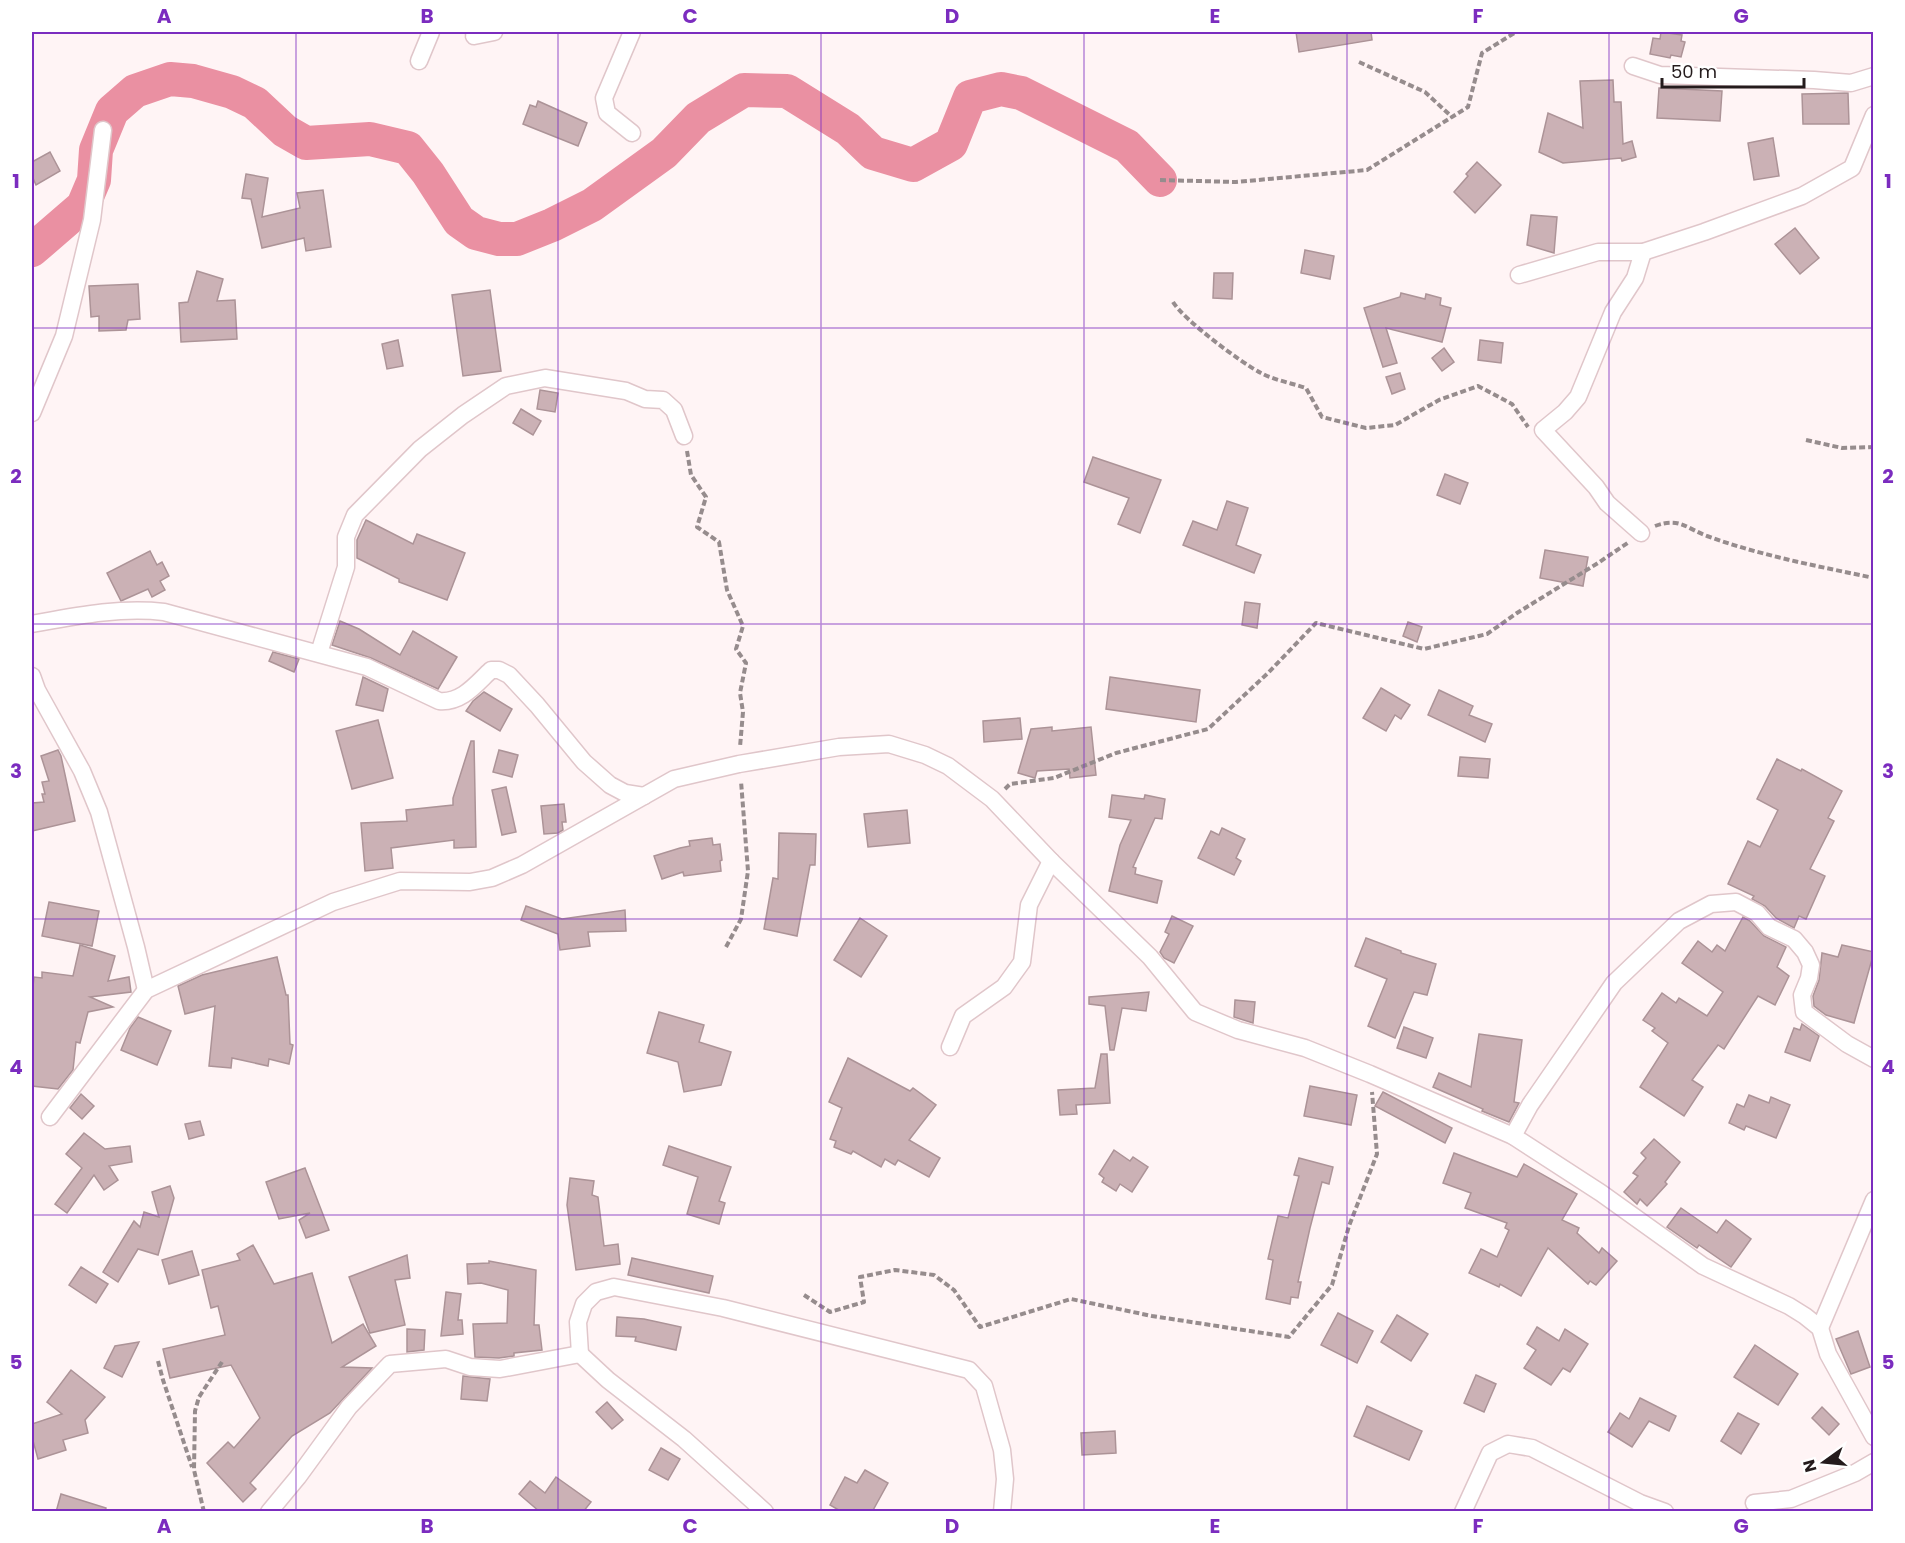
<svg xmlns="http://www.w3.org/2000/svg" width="1905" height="1543" font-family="Poppins,sans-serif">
<rect width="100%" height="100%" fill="#fff4f5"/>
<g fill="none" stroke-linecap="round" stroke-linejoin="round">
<!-- river -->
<polyline stroke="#ea90a2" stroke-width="34" points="32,250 83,206 94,180 96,150 112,111 135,91 170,79 193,81 232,92 255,103 285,131 306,143 370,139 408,148 428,173 459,221 476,233 499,239 517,239 552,225 592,205 664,153 698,118 744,90 787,91 848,129 873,153 913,165 951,144 970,97 1001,89 1021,93 1127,146 1160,180"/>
</g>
<!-- building -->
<g fill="#cbb1b5" stroke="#ac9397" stroke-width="1.5">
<polygon points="1296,32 1371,32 1372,40 1299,52"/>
<polygon points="1661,32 1682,35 1681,41 1685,42 1681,57 1671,55 1670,58 1650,54 1653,38 1660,39"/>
<polygon points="1613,80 1614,102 1621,102 1623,144 1632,141 1636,157 1622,161 1621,158 1563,163 1539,152 1548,113 1583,128 1580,81"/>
<polygon points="1659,88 1722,91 1720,121 1657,118"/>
<polygon points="1848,93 1849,124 1803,124 1802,94"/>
<polygon points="538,101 587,123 578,146 523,124 530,105 536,107"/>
<polygon points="1773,138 1779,176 1754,180 1748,143"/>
<polygon points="50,152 60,171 36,185 32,176 32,162"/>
<polygon points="1477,162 1501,185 1475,213 1454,192 1468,176 1466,174"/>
<polygon points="246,174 268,178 262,217 300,208 297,193 323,190 331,247 306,251 304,238 262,248 251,199 242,198"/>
<polygon points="1531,215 1557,217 1554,253 1527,245"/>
<polygon points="1795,228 1819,258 1800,274 1775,244"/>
<polygon points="1305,250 1334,256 1330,279 1301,273"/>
<polygon points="197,271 223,279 217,301 235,300 237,339 181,342 179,303 188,302"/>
<polygon points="1214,273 1233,273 1232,299 1213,298"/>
<polygon points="138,284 140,319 128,320 126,330 99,331 99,316 91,317 89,286"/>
<polygon points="490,290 501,371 463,376 452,295"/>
<polygon points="1401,293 1425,299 1426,294 1441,298 1440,305 1451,308 1442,342 1386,328 1397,363 1383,367 1364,308 1400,297"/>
<polygon points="398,340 403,366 387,369 382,344"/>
<polygon points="1480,340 1503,343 1501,363 1478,360"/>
<polygon points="1444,348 1454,362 1442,371 1432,358"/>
<polygon points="1400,373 1405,389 1392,394 1386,377"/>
<polygon points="540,390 558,393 555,412 537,409"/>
<polygon points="521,409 541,421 533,435 513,423"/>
<polygon points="1093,457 1161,480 1140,533 1118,524 1129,498 1084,482"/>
<polygon points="1445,474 1468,483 1460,504 1437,495"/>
<polygon points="1227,501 1248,508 1236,545 1261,555 1254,573 1183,545 1193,521 1217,530"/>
<polygon points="366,520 413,544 417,534 465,553 447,600 399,582 399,579 357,558 357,540"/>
<polygon points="1545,550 1588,557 1583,586 1540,578"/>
<polygon points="150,551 157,565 162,562 169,576 160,581 165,590 152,597 148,589 121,601 107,573"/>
<polygon points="1245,602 1260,604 1257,628 1242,625"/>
<polygon points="340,621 359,629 400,655 413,631 457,657 438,689 371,658 332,645"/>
<polygon points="1408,622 1422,627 1417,642 1403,636"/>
<polygon points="273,652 299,659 294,672 269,661"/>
<polygon points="363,677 388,689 383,711 356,705"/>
<polygon points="1110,677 1200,690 1196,722 1106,709"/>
<polygon points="1381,688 1410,705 1401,719 1395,715 1386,731 1363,718"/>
<polygon points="1439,690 1473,706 1469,715 1492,724 1485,742 1428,715"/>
<polygon points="484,692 512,709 500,731 466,711 473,701"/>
<polygon points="1020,718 1022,739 984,742 983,721"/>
<polygon points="378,720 393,778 352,789 336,731"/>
<polygon points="1052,727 1052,731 1091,727 1096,775 1070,778 1069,769 1037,771 1035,778 1018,773 1031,729"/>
<polygon points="471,741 474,741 476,847 454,848 454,840 391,848 393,868 365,871 361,823 407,821 406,810 453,805 453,798"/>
<polygon points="58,750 61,756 75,821 32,831 32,803 44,802 42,794 45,794 42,782 49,781 41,756"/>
<polygon points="499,750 518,755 512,777 493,772"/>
<polygon points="1460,757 1490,759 1488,778 1458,776"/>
<polygon points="1777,759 1801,771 1802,769 1842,791 1828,818 1834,821 1810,869 1825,876 1806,919 1799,916 1794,928 1776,918 1765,906 1752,899 1754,896 1728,884 1748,841 1760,847 1778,810 1757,799"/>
<polygon points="506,787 516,832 502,835 492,790"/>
<polygon points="1112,795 1144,799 1145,795 1165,799 1162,819 1155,818 1133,867 1136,868 1135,874 1162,881 1157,903 1109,891 1120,845 1131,820 1109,817"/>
<polygon points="564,804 566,822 562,822 563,830 558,833 544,834 541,806"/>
<polygon points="907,810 910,843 868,847 864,814"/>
<polygon points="1222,828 1245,839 1236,858 1241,861 1234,875 1198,858 1211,831 1219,835"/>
<polygon points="779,833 816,834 815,865 810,865 797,936 764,929 773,878 778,879"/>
<polygon points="712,838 713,845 720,844 722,860 720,861 721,871 684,876 683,872 662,879 654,856 680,848 690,846 689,841"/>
<polygon points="49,902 99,911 92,946 42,936"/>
<polygon points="526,906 562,919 625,910 626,931 588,932 590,946 560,950 558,934 521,920"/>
<polygon points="1172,916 1193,926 1174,963 1164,958 1160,952 1169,934 1165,932"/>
<polygon points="1743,917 1750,921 1764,936 1786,947 1777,967 1789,976 1775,1005 1758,996 1724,1049 1718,1045 1692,1080 1703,1087 1684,1116 1640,1087 1668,1043 1652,1031 1655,1028 1643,1020 1662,993 1676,1003 1679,998 1707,1016 1723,992 1682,963 1698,941 1712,952 1717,945 1725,951"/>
<polygon points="860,918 887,936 861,977 834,960"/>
<polygon points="1366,938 1401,951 1401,953 1436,964 1427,995 1414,992 1395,1038 1368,1026 1387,979 1355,966"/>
<polygon points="80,945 115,956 108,981 129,977 131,992 90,997 113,1007 88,1012 80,1043 76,1042 73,1070 58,1089 32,1086 32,996 34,977 42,978 42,972 73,976"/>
<polygon points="1842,945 1874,952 1854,1023 1826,1015 1814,1006 1813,996 1819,980 1822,953 1838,957"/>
<polygon points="277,957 286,995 288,995 290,1044 293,1045 289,1064 269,1059 268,1066 232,1058 231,1068 209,1066 215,1006 185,1014 178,986 202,975"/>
<polygon points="1149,992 1146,1011 1122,1008 1114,1050 1110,1050 1105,1006 1089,1004 1089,997"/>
<polygon points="1235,1000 1255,1002 1253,1023 1234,1017"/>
<polygon points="659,1012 704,1025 699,1042 731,1052 721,1085 684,1092 678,1062 647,1053"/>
<polygon points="138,1017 171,1031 157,1065 121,1050 130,1028"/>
<polygon points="1802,1024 1819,1036 1810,1061 1785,1052 1794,1028 1800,1030"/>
<polygon points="1404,1027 1433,1038 1426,1058 1397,1048"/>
<polygon points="1479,1034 1522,1040 1514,1102 1519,1103 1509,1122 1482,1111 1483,1109 1433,1087 1439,1073 1471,1087"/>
<polygon points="1101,1054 1107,1054 1110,1103 1076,1105 1077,1114 1060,1115 1058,1090 1095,1088"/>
<polygon points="848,1058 910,1091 913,1088 936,1105 909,1140 940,1158 929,1177 898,1160 895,1165 885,1159 881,1167 853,1151 851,1154 834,1147 836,1141 830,1139 842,1108 829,1102"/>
<polygon points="1310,1086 1357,1095 1351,1125 1304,1116"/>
<polygon points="1383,1092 1452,1128 1445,1143 1375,1106"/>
<polygon points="81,1094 94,1106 82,1119 70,1108"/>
<polygon points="1749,1095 1769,1103 1771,1097 1790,1105 1776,1138 1746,1126 1744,1130 1729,1123 1737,1104 1744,1107"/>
<polygon points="200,1121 204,1135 189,1139 185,1124"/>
<polygon points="84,1133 105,1149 130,1146 132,1162 109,1166 118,1180 104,1190 94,1175 67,1213 55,1204 82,1168 66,1154"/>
<polygon points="1654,1139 1680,1162 1665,1182 1667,1184 1647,1206 1640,1199 1637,1204 1624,1192 1638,1176 1633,1173 1646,1158 1641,1153"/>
<polygon points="669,1146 731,1167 719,1201 725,1203 719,1224 687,1214 698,1177 663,1165"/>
<polygon points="1114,1150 1130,1161 1133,1157 1148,1167 1132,1192 1120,1184 1116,1191 1102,1182 1104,1178 1099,1174"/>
<polygon points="1454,1153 1517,1177 1524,1164 1577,1194 1562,1220 1579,1228 1577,1233 1599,1253 1602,1248 1617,1261 1596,1285 1590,1281 1588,1284 1548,1248 1521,1296 1500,1284 1499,1287 1469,1273 1481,1249 1497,1257 1509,1230 1505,1228 1507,1223 1465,1208 1471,1193 1443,1183"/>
<polygon points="1299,1158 1333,1167 1329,1184 1322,1182 1310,1228 1298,1282 1301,1282 1298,1298 1291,1297 1290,1304 1266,1299 1273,1260 1268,1259 1278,1216 1288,1218 1299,1176 1294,1175"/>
<polygon points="305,1168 329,1230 306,1238 299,1220 310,1213 279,1219 266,1182"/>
<polygon points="570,1178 594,1181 592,1195 598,1197 604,1246 618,1244 620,1264 576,1270 567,1205"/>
<polygon points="170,1186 174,1198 158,1255 138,1249 118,1282 103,1272 134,1221 140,1227 144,1212 159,1217 152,1192"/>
<polygon points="1681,1208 1717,1233 1726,1220 1751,1239 1731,1267 1699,1245 1697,1248 1667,1227"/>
<polygon points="253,1245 274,1284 312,1273 332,1343 363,1324 376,1346 342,1367 372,1368 330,1413 292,1436 250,1483 256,1489 243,1502 207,1463 228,1442 234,1448 260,1418 231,1365 170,1378 163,1349 225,1335 218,1306 211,1308 202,1270 240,1260 237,1254"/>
<polygon points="192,1251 199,1275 169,1284 162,1260"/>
<polygon points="407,1255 410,1278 395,1280 405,1325 370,1333 349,1277"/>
<polygon points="632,1258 713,1276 709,1293 628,1275"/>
<polygon points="489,1261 536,1270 534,1325 539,1325 542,1350 514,1353 514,1356 499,1358 475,1357 473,1324 507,1323 508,1290 481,1283 468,1284 467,1264 489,1263"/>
<polygon points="81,1267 108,1284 96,1303 69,1285"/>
<polygon points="446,1292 461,1294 458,1320 462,1320 463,1334 441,1336"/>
<polygon points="1338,1313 1373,1331 1357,1363 1321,1345"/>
<polygon points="1397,1315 1428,1334 1411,1361 1381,1342"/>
<polygon points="617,1317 644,1319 681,1327 676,1350 635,1341 636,1337 616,1336"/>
<polygon points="1537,1327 1559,1341 1565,1329 1588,1344 1570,1372 1563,1368 1551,1385 1524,1368 1536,1350 1527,1344"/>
<polygon points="407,1329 425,1330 424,1350 407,1352"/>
<polygon points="1858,1331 1870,1367 1851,1374 1836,1339"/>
<polygon points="139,1342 122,1377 104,1368 115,1346"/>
<polygon points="1755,1345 1798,1374 1778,1405 1734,1377"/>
<polygon points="71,1370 105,1397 85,1420 88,1433 63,1440 66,1450 38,1459 32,1437 32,1424 62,1414 47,1402"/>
<polygon points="1476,1375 1496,1384 1484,1412 1464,1403"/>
<polygon points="463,1376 490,1379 487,1401 461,1399"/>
<polygon points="1640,1398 1676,1416 1669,1431 1649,1421 1632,1447 1608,1432 1620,1413 1629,1419"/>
<polygon points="607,1402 623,1420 612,1429 596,1412"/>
<polygon points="1367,1406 1422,1431 1409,1460 1354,1436"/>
<polygon points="1822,1407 1839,1424 1829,1435 1812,1418"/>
<polygon points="1738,1413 1759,1424 1741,1454 1721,1441"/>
<polygon points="1115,1431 1116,1453 1082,1455 1081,1433"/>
<polygon points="661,1448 680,1459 668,1480 649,1470"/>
<polygon points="865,1470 888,1483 872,1512 842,1512 830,1505 845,1477 857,1483"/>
<polygon points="556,1477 591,1502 583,1512 540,1512 519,1494 530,1481 545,1493"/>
<polygon points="61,1494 106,1508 105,1512 56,1512"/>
</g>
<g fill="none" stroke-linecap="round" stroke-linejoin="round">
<!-- minor casing -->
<g stroke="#e0c6ca" stroke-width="19">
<g id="minor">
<polyline points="474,36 494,32"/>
<polyline points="419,61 431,32"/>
<polyline points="1633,66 1660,75 1814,80 1851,83 1874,76"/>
<polyline points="632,133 607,113 604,98 632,32"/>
<polyline points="1519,275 1598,252 1643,252 1704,232 1802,196 1852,168 1874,115"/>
<polyline points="32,413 64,336 92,220 103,130"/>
<polyline points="1641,533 1607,503 1596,487 1543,430 1565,412 1578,397 1613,312 1635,278 1643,252"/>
<path d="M 32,624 C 76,616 119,607 164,612 L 367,667 L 439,701 C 462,703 476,684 491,670 L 499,670 L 509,675 L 537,705 L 584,762 L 610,785 L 625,793 L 644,796"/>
<polyline points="319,653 346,567 346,537 355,515 420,449 463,415 506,386 545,378 626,391 645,399 663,400 674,410 684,436"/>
<polyline points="32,676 37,690 82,771 99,812 136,947 146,990"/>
<polyline points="950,1047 963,1016 1004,987 1022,962 1029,905 1051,861"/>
<polyline points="50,1117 146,990 333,902 400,881 470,882 492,878 522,865 674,779 739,764 839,747 889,744 925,755 948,766 992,799 1051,861 1150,957 1195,1012 1238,1030 1305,1048 1370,1074 1513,1136 1601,1193 1703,1266 1789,1306 1805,1316 1820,1328 1828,1354 1874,1437"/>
<polyline points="1513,1136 1530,1105 1614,983 1679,921 1711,904 1736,902 1757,913 1769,927 1794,939 1805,952 1811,965 1809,978 1802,995 1804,1012 1847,1044 1874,1059"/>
<polyline points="1820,1328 1874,1200"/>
<polyline points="580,1354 578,1322 584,1304 596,1292 614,1287 723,1308 969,1370 984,1386 1002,1450 1005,1479 1002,1512"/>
<polyline points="1754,1503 1791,1499 1855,1473 1874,1462"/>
<polyline points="269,1512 298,1477 349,1407 390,1364 446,1359 470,1367 500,1369 580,1354 608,1380 684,1439 765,1512"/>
<polyline points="1463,1512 1490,1453 1508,1444 1532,1448 1640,1503 1665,1512"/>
</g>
</g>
<!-- path -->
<g stroke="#968c8d" stroke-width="4" stroke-dasharray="6 3" stroke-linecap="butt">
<polyline points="1359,62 1425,92 1452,117"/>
<polyline points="1160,180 1236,182 1367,170 1468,107 1482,53 1516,32"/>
<path d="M 1173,302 C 1184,320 1240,362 1261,373 C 1274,380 1291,383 1306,388 L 1322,417 L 1366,428 L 1395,425 L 1439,400 L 1478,386 L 1512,404 L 1528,427"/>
<polyline points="1806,440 1842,448 1874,447"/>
<polyline points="687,451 691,475 706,497 697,527 719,542 727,590 743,626 736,649 746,663 740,693 743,712 740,747"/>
<path d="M 1655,526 C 1679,517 1686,528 1707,536 C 1762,556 1817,566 1874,578"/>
<polyline points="1005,789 1010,784 1054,778 1116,753 1208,729 1268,673 1316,623 1424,649 1487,634 1517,613 1598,563 1629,542"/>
<polyline points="726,947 741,919 748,871 741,781"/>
<polyline points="804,1295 830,1312 864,1302 860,1277 895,1270 934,1275 954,1290 980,1327 1071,1299 1152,1316 1289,1337 1332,1285 1349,1226 1377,1154 1372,1092"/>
<polyline points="158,1361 163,1380 192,1467"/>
<polyline points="204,1512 194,1470 195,1411 199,1397 222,1362"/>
</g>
<!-- minor -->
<use href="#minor" stroke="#fff" stroke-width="16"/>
</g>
<!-- grid -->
<path fill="none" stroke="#7b2cbf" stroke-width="1.5" stroke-opacity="0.55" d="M 296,32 L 296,1512M 558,32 L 558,1512M 821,32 L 821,1512M 1084,32 L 1084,1512M 1347,32 L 1347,1512M 1609,32 L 1609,1512M 32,328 L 1874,328M 32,624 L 1874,624M 32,919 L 1874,919M 32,1215 L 1874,1215"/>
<!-- border -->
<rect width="1905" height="1543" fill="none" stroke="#ffffff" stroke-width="66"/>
<!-- north arrow -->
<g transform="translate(1824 1462) rotate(255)" stroke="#ffffff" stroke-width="4.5" paint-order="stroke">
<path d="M0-4.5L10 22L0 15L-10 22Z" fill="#241b1c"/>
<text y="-9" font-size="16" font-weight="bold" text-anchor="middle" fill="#241b1c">N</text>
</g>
<!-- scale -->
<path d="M1662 78v9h142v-9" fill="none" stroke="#241b1c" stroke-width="3"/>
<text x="1671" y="78" font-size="18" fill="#241b1c" stroke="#ffffff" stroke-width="4.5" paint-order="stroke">50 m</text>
<rect x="33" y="33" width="1839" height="1477" fill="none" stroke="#7b2cbf" stroke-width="2"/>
<g font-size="20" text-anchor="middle" font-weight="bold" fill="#7b2cbf">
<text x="164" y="23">A</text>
<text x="427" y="23">B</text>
<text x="690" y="23">C</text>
<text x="952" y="23">D</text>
<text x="1215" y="23">E</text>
<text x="1478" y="23">F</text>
<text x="1741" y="23">G</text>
<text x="16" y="188">1</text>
<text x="1888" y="188">1</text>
<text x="16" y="483">2</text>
<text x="1888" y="483">2</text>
<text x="16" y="778">3</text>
<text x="1888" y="778">3</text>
<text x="16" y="1074">4</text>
<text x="1888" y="1074">4</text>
<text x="16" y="1369">5</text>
<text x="1888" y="1369">5</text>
<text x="164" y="1533">A</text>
<text x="427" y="1533">B</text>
<text x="690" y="1533">C</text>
<text x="952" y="1533">D</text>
<text x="1215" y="1533">E</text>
<text x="1478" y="1533">F</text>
<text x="1741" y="1533">G</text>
</g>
</svg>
